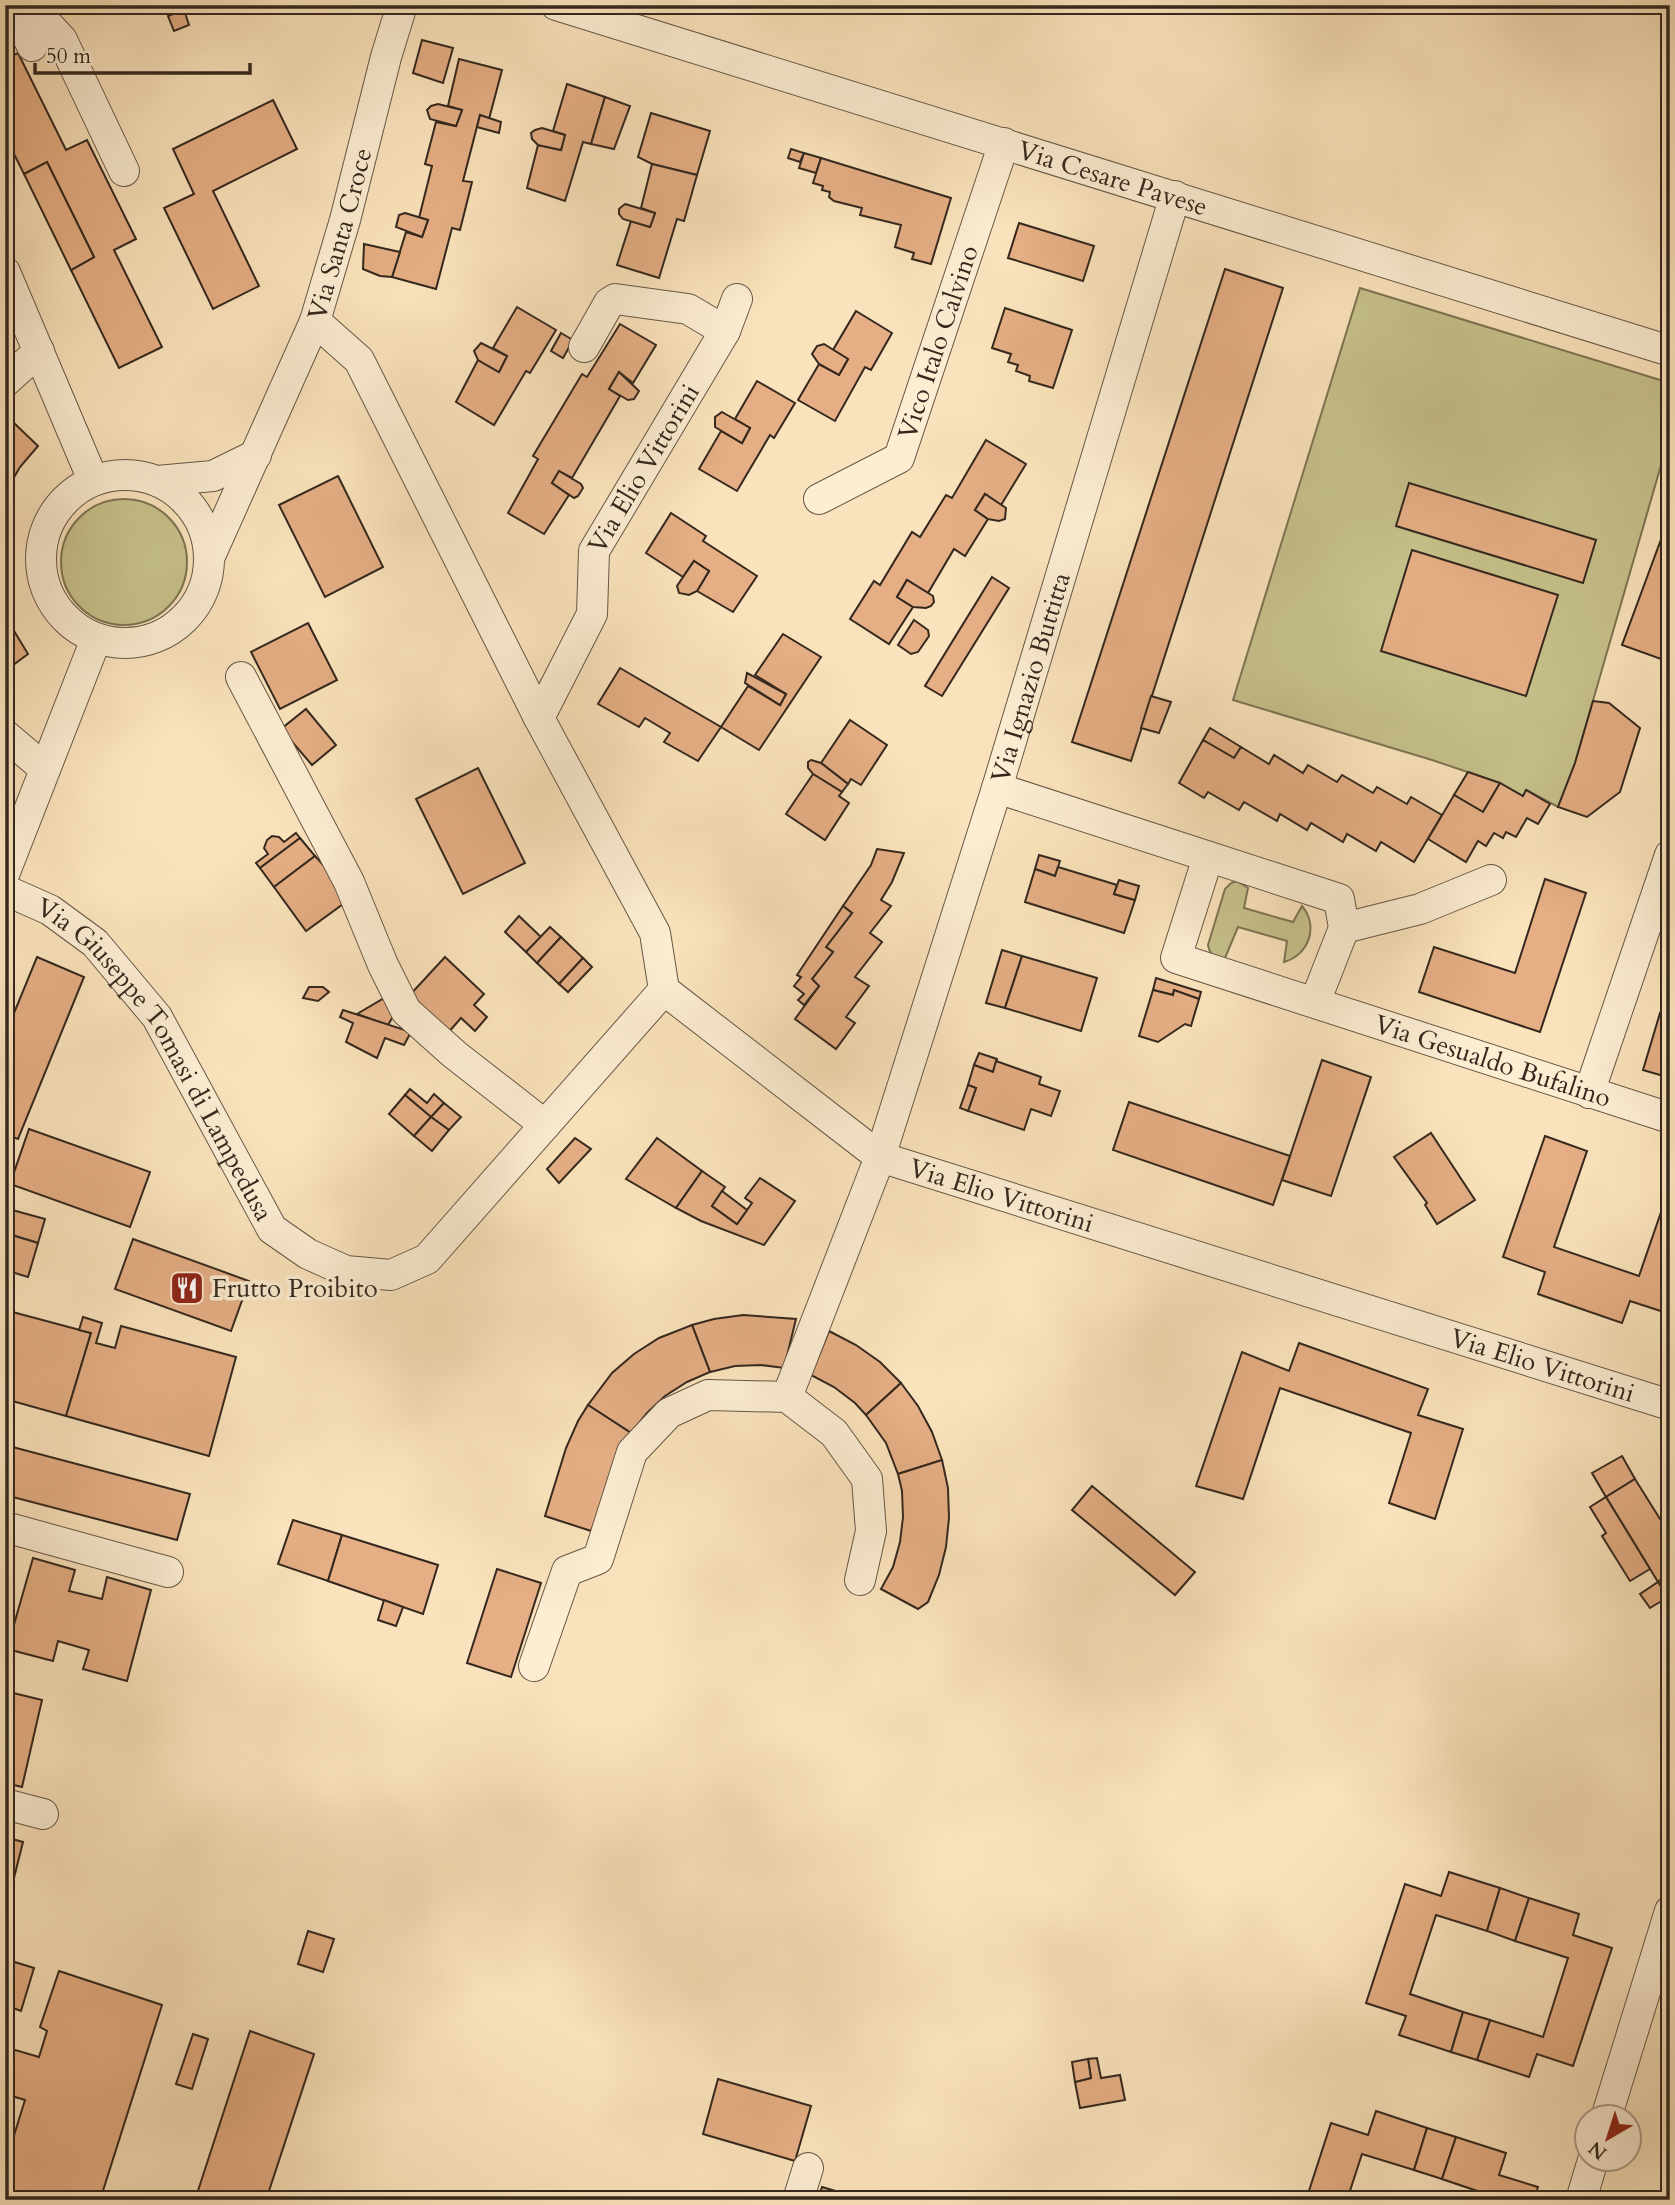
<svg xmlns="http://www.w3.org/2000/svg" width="1675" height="2205" font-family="Cardo,serif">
<rect width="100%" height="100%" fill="#fae3bc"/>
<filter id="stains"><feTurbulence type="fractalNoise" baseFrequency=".00286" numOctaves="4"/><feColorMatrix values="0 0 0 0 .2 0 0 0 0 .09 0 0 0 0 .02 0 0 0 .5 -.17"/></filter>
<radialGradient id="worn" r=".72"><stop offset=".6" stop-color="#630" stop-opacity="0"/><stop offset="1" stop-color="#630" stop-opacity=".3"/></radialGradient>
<!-- green -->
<g fill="#c6c18b" stroke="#7d7454" stroke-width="2">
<polygon points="1360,288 1670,383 1670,434 1575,763 1558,807 1527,790 1523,796 1500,783 1432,760 1233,700"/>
<circle cx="124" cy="562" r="63"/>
<path d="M 1237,881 L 1248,888 L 1244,908 L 1293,922 L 1302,906 C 1319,926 1309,955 1284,962 L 1287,941 L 1238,927 L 1225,958 C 1215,959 1210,955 1208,945 L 1225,889 L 1231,883 Z"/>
</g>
<!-- building -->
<g fill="#e5ae84" stroke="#34281e" stroke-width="2">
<polygon points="184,10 189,25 174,31 168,16"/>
<polygon points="422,40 453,48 443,83 413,73"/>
<polygon points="18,53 66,150 87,140 136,239 114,250 162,347 119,368 71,270 94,257 47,162 24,174 5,136 5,59"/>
<polygon points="459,59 502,70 489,119 480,115 463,181 472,182 460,230 452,228 436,289 392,277 406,232 422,237 428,220 419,218 432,166 425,164 436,122 456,126 462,110 448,106"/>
<polygon points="567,84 605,97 591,144 583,142 565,201 527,188 538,145 561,150 565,135 553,131"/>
<polygon points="605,97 630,106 614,149 591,144"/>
<polygon points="273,100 297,149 213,191 259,286 213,309 164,208 194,194 173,149"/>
<polygon points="438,104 462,110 456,126 430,119 427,110 431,106"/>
<polygon points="651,113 710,131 697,175 652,164 638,157"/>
<polygon points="480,115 501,122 499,133 477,127"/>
<polygon points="542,128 565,135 561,150 538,145 532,139 531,133 535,130"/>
<polygon points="791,149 804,153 800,162 788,158"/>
<polygon points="804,153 821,158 816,173 799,168"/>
<polygon points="821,158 951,198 931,264 912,259 914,253 895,247 901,225 860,215 862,208 834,201 829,197 830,192 822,190 823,186 813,183"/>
<polygon points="47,162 94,257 71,270 24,174"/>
<polygon points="652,164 697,175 684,221 677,219 659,278 617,265 631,221 650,227 655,213 641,208"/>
<polygon points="625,204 655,213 650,227 623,219 619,214 619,209"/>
<polygon points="405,213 428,220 422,237 396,227 399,215"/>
<polygon points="1019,223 1094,246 1083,281 1008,258"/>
<polygon points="364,244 400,252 392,277 380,276 363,269"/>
<polygon points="1225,269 1283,288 1131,761 1072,742"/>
<polygon points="517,307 556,330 530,373 526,371 494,425 456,402 478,360 499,372 507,356 493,348"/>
<polygon points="1005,308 1072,330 1053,388 1029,381 1030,376 1016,371 1018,365 1008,362 1011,354 992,348"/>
<polygon points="856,311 892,333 871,370 865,367 835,421 798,400 819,364 839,375 848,359 833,350"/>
<polygon points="620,324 656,345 633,383 619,372 609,389 620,396 572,478 559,471 552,483 569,495 544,534 508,513 538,459 533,456 582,374 587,377"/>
<polygon points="561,333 573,340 563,358 551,351"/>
<polygon points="481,343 507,356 499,372 478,360 474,351"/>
<polygon points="824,344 848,359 839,375 819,364 812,354 817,346"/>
<polygon points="619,372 639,391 634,399 628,400 609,389"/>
<polygon points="757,381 795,403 774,438 770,435 737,491 699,469 721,431 742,443 750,428 735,419"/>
<polygon points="722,412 750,428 742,443 715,427 715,417"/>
<polygon points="13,422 38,446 20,467 5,493 5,431"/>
<polygon points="986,440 1026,464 1001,505 985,494 975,510 988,519 965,556 954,549 928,593 907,580 897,597 913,607 889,644 850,619 874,581 880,585 912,532 920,537 946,495 952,498"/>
<polygon points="559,471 581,484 583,488 578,496 574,498 552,483"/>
<polygon points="338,476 383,567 325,597 279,505"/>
<polygon points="1409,483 1596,540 1583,583 1396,526"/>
<polygon points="985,494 1006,508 1005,519 999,521 988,519 975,510"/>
<polygon points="671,513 706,536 703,541 757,576 733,612 697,591 709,571 694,561 683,577 646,553"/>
<polygon points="1670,515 1670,635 1661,659 1622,645"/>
<polygon points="1412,550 1558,595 1526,696 1381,651"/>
<polygon points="694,561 709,571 697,591 689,595 679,593 677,586"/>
<polygon points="992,577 1009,588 942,696 925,686"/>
<polygon points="907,580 933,596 934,602 931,606 926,608 913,607 897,597"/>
<polygon points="5,616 28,654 5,671"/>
<polygon points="914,620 928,630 929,636 918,652 911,654 898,645"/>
<polygon points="308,623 337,680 280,709 251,652"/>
<polygon points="783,634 821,657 759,750 721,727 748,686 780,705 786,694 755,675"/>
<polygon points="620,668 721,727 698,761 664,742 670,733 645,718 639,727 598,704"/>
<polygon points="747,673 786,694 780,705 745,683"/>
<polygon points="1151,696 1171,702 1159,733 1141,728"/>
<polygon points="1593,701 1609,703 1640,728 1620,792 1587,817 1558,807 1575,763"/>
<polygon points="306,709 336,745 312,765 281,729"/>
<polygon points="850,720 887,745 861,785 851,779 848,784 821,763"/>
<polygon points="1210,728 1241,747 1234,758 1203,740"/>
<polygon points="1203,740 1234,758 1241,747 1269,764 1274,755 1303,773 1308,765 1337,782 1342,775 1373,793 1377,787 1407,804 1411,797 1442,815 1414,862 1381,842 1376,851 1347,834 1343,842 1311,823 1307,830 1280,814 1277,821 1244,802 1239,810 1208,792 1204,798 1179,783"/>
<polygon points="811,760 821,763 848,784 842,792 813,774 808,768 808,762"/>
<polygon points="478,768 525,863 463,894 416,799"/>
<polygon points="1468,772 1500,783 1483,812 1454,795"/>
<polygon points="813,774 842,792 839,796 849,803 825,840 786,814"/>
<polygon points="1500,783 1523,796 1526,790 1550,804 1538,824 1527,818 1516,837 1506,832 1503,838 1494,833 1486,846 1478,841 1466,862 1428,839 1454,795 1483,812"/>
<polygon points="296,833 300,838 260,868 256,863 268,854 264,848 267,840 272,836 279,837 284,842"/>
<polygon points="300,838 315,856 274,887 260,868"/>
<polygon points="877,849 904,853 892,882 881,900 891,906 870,933 882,942 855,977 869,986 846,1017 855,1023 836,1049 795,1019 819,986 812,979 833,952 826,947 852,913 843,906 871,865"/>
<polygon points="1039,855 1060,861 1055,876 1035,869"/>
<polygon points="315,856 335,878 343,904 306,931 274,887"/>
<polygon points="1058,867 1117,885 1114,894 1135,900 1124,933 1025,902 1035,869 1055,876"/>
<polygon points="1545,879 1586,893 1540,1032 1419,992 1434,947 1515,973"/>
<polygon points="1119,880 1139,886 1135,900 1114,894"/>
<polygon points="843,906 852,913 826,947 833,952 812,979 819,986 804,1005 798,1000 804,994 794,986 801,977 797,975"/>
<polygon points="519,916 541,937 526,952 505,932"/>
<polygon points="550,927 561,937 537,963 526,952"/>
<polygon points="561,937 583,958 559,984 537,963"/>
<polygon points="1002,950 1022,956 1005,1008 986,1003"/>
<polygon points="1022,956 1097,978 1081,1031 1005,1008"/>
<polygon points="37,957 84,977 18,1139 5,1134 5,1035"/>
<polygon points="445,957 484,994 474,1005 487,1017 475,1031 461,1018 447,1034 408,997"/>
<polygon points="583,958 592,967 568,992 559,984"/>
<polygon points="1156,978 1201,992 1199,999 1174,990 1173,995 1153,990"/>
<polygon points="309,987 323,987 329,992 318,1001 303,998"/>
<polygon points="1153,990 1173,995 1174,990 1199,999 1191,1026 1185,1024 1158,1042 1139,1036"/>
<polygon points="386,997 395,1013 388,1025 357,1014"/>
<polygon points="343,1010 411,1032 404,1045 385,1038 377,1058 346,1042 353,1023 340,1017"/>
<polygon points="1660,1013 1670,1016 1670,1078 1643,1070"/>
<polygon points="979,1053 997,1059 993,1072 974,1065"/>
<polygon points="1322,1060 1371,1077 1331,1196 1282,1180"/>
<polygon points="996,1061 1041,1077 1039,1084 1060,1091 1051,1116 1031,1109 1024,1130 968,1111 976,1088 968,1085 974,1065 993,1072"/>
<polygon points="968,1085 976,1088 968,1111 960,1108"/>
<polygon points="410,1089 427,1103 434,1094 444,1103 431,1117 405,1095"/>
<polygon points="405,1095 431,1117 414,1136 389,1114"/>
<polygon points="1129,1102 1290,1156 1273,1205 1113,1150"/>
<polygon points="444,1103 461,1117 449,1130 431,1117"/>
<polygon points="431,1117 449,1130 432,1151 414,1136"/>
<polygon points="29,1129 150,1172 130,1227 10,1184"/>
<polygon points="1431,1133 1475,1200 1437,1224 1425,1205 1427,1203 1394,1157"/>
<polygon points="1545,1136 1587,1151 1554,1247 1639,1276 1670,1186 1670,1314 1630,1301 1622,1323 1538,1294 1545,1272 1503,1257"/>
<polygon points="575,1138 591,1149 559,1183 547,1169"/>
<polygon points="657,1138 702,1171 676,1208 626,1179"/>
<polygon points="702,1171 725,1187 712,1206 737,1224 752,1203 745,1198 760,1178 795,1201 764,1245 701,1221 676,1208"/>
<polygon points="722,1191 747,1210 737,1224 712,1206"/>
<polygon points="5,1208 45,1219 38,1243 5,1233"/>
<polygon points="5,1233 38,1243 28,1277 5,1270"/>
<polygon points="133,1239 249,1281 231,1331 115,1289"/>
<polygon points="5,1310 91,1333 66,1416 5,1399"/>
<polygon points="743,1315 796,1319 784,1368 761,1365 735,1366 710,1372 692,1325 714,1319"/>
<polygon points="83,1317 102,1323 96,1343 115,1348 121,1326 236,1357 209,1456 66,1416 91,1333 79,1330"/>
<polygon points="692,1325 710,1372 687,1382 665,1396 647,1413 631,1433 588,1405 612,1373 634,1354 659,1338"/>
<polygon points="829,1331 856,1345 880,1362 901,1383 866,1415 855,1403 834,1387 811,1375"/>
<polygon points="1299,1343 1428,1389 1418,1415 1463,1429 1435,1519 1389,1503 1411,1433 1280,1388 1243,1499 1196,1486 1242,1352 1289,1371"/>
<polygon points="901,1383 918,1406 932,1432 942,1460 898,1474 886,1443 866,1415"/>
<polygon points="588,1405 631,1433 591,1531 545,1516 566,1448 578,1421"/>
<polygon points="5,1445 190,1494 177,1540 5,1495"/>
<polygon points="1622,1456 1635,1479 1606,1497 1592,1473"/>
<polygon points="942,1460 948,1488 949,1518 946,1547 939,1575 928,1602 918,1609 881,1589 893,1567 900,1542 903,1517 902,1491 898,1474"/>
<polygon points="1635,1479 1670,1535 1670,1573 1658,1582 1606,1497"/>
<polygon points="1092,1486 1195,1572 1175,1595 1072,1510"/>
<polygon points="1606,1497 1650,1569 1630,1581 1602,1536 1606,1533 1590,1507"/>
<polygon points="293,1520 342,1535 328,1581 278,1564"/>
<polygon points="342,1535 438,1565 423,1614 328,1581"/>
<polygon points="33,1558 75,1570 69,1591 102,1599 107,1577 151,1590 127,1681 83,1669 89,1650 58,1641 53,1661 7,1649"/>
<polygon points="497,1569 541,1583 511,1677 467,1663"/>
<polygon points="1670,1573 1670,1599 1658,1582"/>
<polygon points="1658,1582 1668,1597 1650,1608 1640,1594"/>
<polygon points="384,1600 403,1607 396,1626 378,1620"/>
<polygon points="5,1622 14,1624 5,1654"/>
<polygon points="5,1691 42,1700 22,1787 5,1783"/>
<polygon points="5,1837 23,1842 8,1902 5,1901"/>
<polygon points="1449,1872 1500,1888 1487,1931 1436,1915 1410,1994 1463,2012 1451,2052 1399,2035 1406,2016 1366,2003 1405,1884 1441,1896"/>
<polygon points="1500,1888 1529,1898 1515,1941 1487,1931"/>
<polygon points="1529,1898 1579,1914 1573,1935 1612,1948 1573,2066 1537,2054 1529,2077 1477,2060 1490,2020 1543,2037 1568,1958 1515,1941"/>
<polygon points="308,1931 334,1939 323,1972 298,1964"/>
<polygon points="5,1959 34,1968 21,2011 5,2005"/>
<polygon points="59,1971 162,2005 100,2200 27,2200 13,2195 12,2200 5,2200 5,2139 12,2142 25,2100 5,2094 5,2047 39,2057 47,2031 40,2027"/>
<polygon points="1463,2012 1490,2020 1477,2060 1451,2052"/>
<polygon points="250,2031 314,2054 266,2200 195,2200"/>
<polygon points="193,2034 208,2039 192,2089 176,2084"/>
<polygon points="1097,2058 1101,2078 1120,2075 1125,2100 1080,2108 1075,2082 1091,2078 1088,2059"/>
<polygon points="1088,2059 1091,2078 1075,2082 1072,2062"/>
<polygon points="718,2079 811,2106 795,2161 703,2134"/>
<polygon points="1376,2111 1427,2128 1414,2170 1362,2154 1347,2200 1306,2200 1331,2123 1368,2135"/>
<polygon points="1427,2128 1456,2137 1442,2179 1414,2170"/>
<polygon points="1456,2137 1506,2153 1499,2175 1538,2187 1534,2200 1494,2200 1495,2197 1442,2179"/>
<polygon points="822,2187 866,2200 818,2200"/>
</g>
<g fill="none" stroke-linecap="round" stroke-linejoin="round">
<!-- minor casing -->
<g stroke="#665746" stroke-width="32">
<g id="minor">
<polyline points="12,5 32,46"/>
<path id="s1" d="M 556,5 L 1670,351"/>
<polyline points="25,32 49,26 62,40 124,171"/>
<polyline points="5,272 93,480"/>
<path id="s2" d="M 315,321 L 359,360 L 539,718 L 655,933 L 664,990 L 880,1157 L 1670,1405"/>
<polyline points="584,347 609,303 615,299 688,309 725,331"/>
<polyline points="5,382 39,351"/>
<circle cx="125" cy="559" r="84"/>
<polyline points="157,481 213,476 256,455"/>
<path id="s3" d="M 819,499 L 899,458 L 1004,143"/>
<path id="s4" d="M 210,556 L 315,321 L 345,220 L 386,57 L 402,5"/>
<polyline points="241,677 349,882 383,965 406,1011 454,1054 545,1125"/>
<path id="s5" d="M 539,718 L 592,614 L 594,551 L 725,331 L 737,299"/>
<polyline points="5,735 45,769"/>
<polyline points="997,788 1339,899 1344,928 1315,1002"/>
<path id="s6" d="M 1208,857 L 1176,958 L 1670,1118"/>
<polyline points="5,872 96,639"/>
<path id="s7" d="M 5,890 L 50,910 L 95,943 L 157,1017 L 272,1229 L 308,1254 L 346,1271 L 391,1275 L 427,1259 L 664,990"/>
<polyline points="1344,928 1420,909 1491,880"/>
<polyline points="1589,1093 1670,855"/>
<path id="s8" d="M 787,1397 L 880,1157 L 997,788 L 1175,196"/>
<polyline points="5,1527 168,1572"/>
<polyline points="534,1666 567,1571 598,1559 632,1452 669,1413 708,1395 787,1397 834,1433 867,1479 871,1531 860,1580"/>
<polyline points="5,1804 43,1814"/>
<polyline points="1606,2118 1670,1911"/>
<polyline points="798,2200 808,2168"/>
<polyline points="1581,2200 1593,2160"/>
</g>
</g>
<!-- minor -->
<use href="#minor" stroke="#fcedd3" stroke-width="30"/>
</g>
<!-- icons -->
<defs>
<g id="restaurant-square" transform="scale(1.75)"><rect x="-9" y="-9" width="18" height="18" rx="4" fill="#8f2418" stroke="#fcedd3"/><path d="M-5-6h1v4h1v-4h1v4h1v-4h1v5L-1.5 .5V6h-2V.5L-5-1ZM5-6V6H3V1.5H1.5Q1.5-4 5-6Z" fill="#fff"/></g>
</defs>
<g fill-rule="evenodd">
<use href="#restaurant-square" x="187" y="1288"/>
</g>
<g text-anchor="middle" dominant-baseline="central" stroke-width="7" stroke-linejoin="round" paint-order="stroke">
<!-- street labels -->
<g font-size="26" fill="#34281e" stroke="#fcedd3">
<text stroke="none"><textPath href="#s1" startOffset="583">Via Cesare Pavese</textPath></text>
<text stroke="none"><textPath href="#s4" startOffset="348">Via Santa Croce</textPath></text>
<text stroke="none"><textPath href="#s3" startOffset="212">Vico Italo Calvino</textPath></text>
<text stroke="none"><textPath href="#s5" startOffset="276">Via Elio Vittorini</textPath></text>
<text stroke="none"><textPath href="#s8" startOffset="760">Via Ignazio Buttitta</textPath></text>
<text stroke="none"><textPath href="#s6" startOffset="439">Via Gesualdo Bufalino</textPath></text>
<text stroke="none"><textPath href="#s7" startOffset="234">Via Giuseppe Tomasi di Lampedusa</textPath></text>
<text stroke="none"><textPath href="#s2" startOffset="1162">Via Elio Vittorini</textPath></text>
<text stroke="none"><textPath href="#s2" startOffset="1729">Via Elio Vittorini</textPath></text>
</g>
<!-- poi labels -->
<g font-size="26" fill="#34281e" stroke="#fcedd3" text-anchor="start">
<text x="212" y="1288">Frutto Proibito</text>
</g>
</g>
<!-- margin -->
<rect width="1675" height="2205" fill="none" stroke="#fae3bc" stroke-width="28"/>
<rect x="7" y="7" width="1661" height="2191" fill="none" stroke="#34281e" stroke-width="3.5"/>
<rect x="14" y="14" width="1647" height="2177" fill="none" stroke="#34281e" stroke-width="2"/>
<!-- north arrow -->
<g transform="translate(1608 2138) rotate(219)"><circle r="33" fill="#fcedd3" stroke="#ac9e8b" stroke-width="2"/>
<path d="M0-5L12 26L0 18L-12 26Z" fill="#8f2418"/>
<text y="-10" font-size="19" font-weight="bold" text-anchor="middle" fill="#34281e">N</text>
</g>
<!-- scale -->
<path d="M35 63v10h215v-10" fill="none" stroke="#34281e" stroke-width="3.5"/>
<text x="46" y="63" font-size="21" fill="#34281e" stroke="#fcedd3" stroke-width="5" paint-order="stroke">50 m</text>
<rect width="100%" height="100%" filter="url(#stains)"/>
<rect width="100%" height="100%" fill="url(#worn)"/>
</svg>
